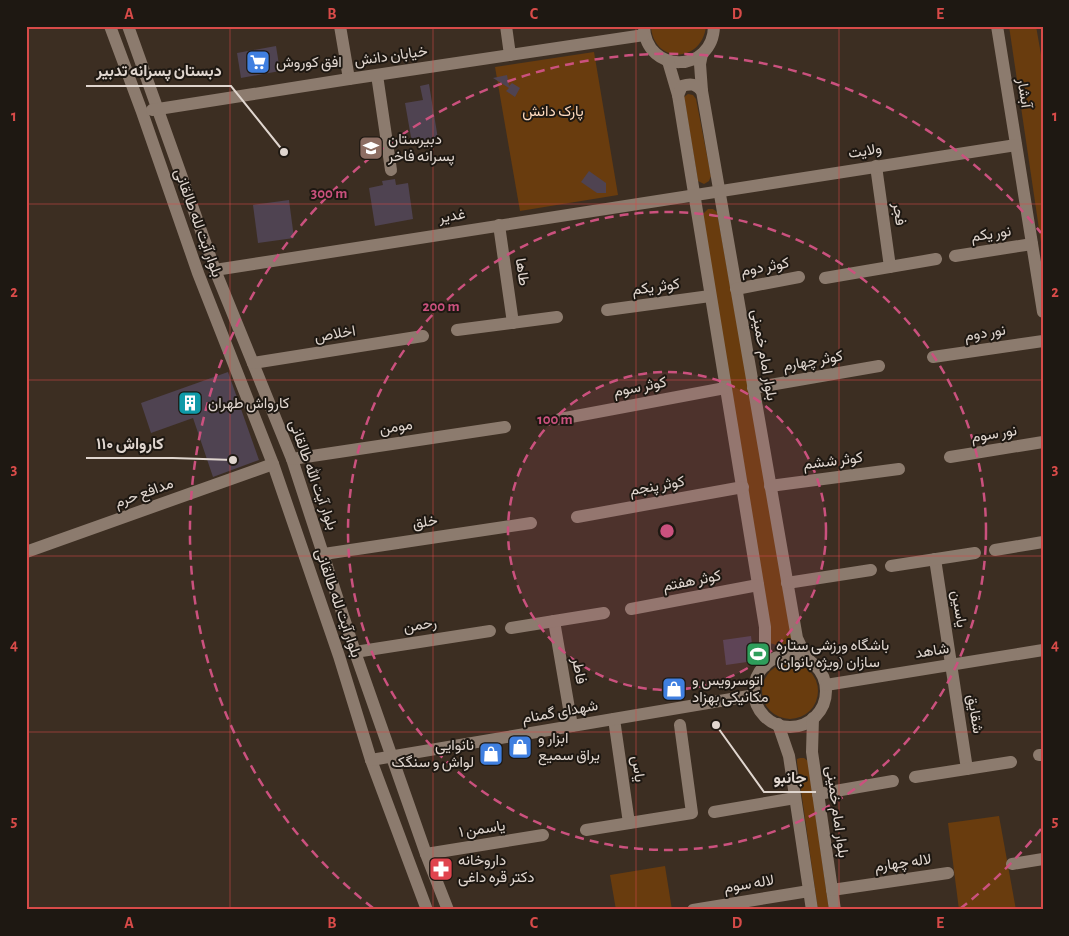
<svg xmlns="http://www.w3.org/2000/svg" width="1069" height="936" font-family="'Alegreya Sans',Vazirmatn,sans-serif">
<rect width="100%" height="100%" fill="#3c2e22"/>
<!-- green -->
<g fill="#693c0e">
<path d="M 651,26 L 706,26 C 702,64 653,64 651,26 Z"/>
<polygon points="1009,26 1036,26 1043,66 1043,256"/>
<polygon points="594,52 618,195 520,211 495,67"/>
<polygon points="688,94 693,95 696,99 711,176 709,181 704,184 698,181 684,97"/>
<path d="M 708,209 L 713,209 L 717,212 L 793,637 C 786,647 781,647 770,643 L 703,214 Z"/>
<circle cx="790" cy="691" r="28"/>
<polygon points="800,758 804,758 808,761 829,910 818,910 797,762 797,759"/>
<polygon points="999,816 1016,910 959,910 948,823"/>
<polygon points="665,866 672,910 616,910 610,875"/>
</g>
<!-- building -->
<g fill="#4f4351">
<polygon points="276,46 280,71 241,78 237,53"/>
<polygon points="507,75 509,86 512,83 520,88 515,97 506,91 509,88 493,78"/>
<polygon points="429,84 438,139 412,143 405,103 423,100 420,86"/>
<polygon points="589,171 606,183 606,193 597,193 581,182"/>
<polygon points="395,179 396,185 408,183 413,219 375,226 369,188 383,185 382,181"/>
<polygon points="289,200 294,238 258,243 253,205"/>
<polygon points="228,372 259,460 213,477 193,418 151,433 141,403"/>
<polygon points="751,636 754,661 726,665 723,640"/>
</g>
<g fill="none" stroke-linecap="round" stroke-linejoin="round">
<!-- minor -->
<g stroke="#8c7b6e" stroke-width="12">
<polyline points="110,26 142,112 198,273 273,464 339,656 371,760 427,910"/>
<polyline points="128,26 215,270 292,459 355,652 426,854 448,910"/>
<polyline points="340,26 349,79"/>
<polyline points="506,26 510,55"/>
<polyline points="997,26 1043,312"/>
<path d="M 644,27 C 646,74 713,74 714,26"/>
<polyline points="702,54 700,64 702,91 797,638 807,659"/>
<polyline points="668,61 678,95 765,627 765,666"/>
<polyline points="377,75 391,170"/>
<path d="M 678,95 L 682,86 C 691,83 696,84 702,91"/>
<polyline points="152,110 349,79 644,35"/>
<polyline points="876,166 890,267"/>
<polyline points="499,225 513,323"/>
<polyline points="955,256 1032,244"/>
<polyline points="215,270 1016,145"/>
<polyline points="825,278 936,259"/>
<polyline points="736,289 799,277"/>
<polyline points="607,310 710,296"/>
<polyline points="457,330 557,317"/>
<polyline points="933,357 1043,341"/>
<polyline points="253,363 423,336"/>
<polyline points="753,388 879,366"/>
<polyline points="560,419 725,388"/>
<polyline points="950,457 1043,442"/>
<polyline points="292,459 505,427"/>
<polyline points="770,486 899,469"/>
<polyline points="577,517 743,487"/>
<polyline points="995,550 1043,542"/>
<polyline points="26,552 273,464"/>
<polyline points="324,554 531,523"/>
<polyline points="935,559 967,769"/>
<polyline points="891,566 975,553"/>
<polyline points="787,583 871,570"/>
<polyline points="631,609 758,585"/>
<polyline points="554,621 572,726"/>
<polyline points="511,628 604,613"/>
<polyline points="355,652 490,631"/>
<circle cx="790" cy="691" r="36"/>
<polyline points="826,685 1043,650"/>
<polyline points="813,718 812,752 835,910"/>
<polyline points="614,719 629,823"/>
<polyline points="778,724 789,756 812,910"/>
<polyline points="1039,755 1043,755"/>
<polyline points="371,760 755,695"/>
<polyline points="915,777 1011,762"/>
<polyline points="818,794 893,781"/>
<polyline points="714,812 795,798"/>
<polyline points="586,830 692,813 680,725"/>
<polyline points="426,854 543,835"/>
<polyline points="1012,864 1043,859"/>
<polyline points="832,890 948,873"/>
<polyline points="693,910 809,891"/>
</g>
</g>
<!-- grid -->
<path fill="none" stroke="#d84b49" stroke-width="1" stroke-opacity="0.55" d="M 230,26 L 230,910M 433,26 L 433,910M 636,26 L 636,910M 839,26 L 839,910M 26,204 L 1043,204M 26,380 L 1043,380M 26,556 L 1043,556M 26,732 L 1043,732"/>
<!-- distance rings -->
<circle cx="667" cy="531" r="159" fill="#cb517e" fill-opacity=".12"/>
<g fill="none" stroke="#cb517e" stroke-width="2.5" stroke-dasharray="9 6">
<circle cx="667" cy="531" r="159"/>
<circle cx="667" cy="531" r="319"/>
<path d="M1041 829A478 478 0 0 1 961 908M373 908A478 478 0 1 1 1041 233"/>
</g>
<!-- icons -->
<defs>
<g id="supermarket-square" transform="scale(1.25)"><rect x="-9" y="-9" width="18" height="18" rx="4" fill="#3f7fe0" stroke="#1e1812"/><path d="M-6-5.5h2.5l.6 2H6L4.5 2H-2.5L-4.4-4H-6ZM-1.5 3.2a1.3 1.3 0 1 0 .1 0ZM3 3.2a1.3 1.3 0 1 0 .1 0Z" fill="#fff"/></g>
<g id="school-square" transform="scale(1.25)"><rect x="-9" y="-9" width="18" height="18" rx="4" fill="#8d6e63" stroke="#1e1812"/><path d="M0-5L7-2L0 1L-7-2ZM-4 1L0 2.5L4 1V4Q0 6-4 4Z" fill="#fff"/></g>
<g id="building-square" transform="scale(1.25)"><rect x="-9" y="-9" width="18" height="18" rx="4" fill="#0f9aa8" stroke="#1e1812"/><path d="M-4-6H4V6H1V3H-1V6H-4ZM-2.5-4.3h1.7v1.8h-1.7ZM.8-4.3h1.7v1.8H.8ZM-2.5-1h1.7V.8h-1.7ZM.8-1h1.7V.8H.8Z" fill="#fff"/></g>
<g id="stadium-square" transform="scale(1.25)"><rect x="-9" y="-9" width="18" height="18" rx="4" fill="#2e9e5b" stroke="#1e1812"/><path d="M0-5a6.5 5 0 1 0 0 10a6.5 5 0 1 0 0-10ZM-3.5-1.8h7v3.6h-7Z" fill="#fff"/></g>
<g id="shop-square" transform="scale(1.25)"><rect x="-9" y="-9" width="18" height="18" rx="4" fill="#3f7fe0" stroke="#1e1812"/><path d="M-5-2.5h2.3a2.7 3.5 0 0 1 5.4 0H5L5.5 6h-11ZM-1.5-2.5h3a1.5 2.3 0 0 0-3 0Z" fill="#fff"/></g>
<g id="pharmacy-square" transform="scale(1.25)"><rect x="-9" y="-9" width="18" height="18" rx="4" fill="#e0444e" stroke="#1e1812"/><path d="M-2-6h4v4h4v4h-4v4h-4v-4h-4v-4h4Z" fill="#fff"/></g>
</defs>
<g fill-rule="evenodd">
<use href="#supermarket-square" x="258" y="62"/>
<use href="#school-square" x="371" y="148"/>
<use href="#building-square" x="190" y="403"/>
<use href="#stadium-square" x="758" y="654"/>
<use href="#shop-square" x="674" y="689"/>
<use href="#shop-square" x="520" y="747"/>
<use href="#shop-square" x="491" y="754"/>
<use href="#pharmacy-square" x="441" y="869"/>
</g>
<g text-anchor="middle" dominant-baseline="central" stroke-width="4" stroke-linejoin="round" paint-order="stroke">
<!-- street labels -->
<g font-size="15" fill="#e0d6cf" stroke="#1e1812">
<text transform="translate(391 56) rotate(-8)">خیابان دانش</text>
<text transform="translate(1024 93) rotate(81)">آبشار</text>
<text transform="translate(865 151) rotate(-9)">ولایت</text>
<text transform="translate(899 214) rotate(82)">فجر</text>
<text transform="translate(452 216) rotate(-9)">غدیر</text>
<text transform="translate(198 223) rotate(70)">بلوار آیت لله طالقانی</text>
<text transform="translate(991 234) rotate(-9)">نور یکم</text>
<text transform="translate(765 267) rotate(-10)">کوثر دوم</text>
<text transform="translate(522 272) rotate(82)">طاها</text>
<text transform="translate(656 287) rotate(-8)">کوثر یکم</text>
<text transform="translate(985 333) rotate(-9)">نور دوم</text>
<text transform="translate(335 334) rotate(-9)">اخلاص</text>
<text transform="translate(764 355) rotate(80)">بلوار امام خمینی</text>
<text transform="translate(813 361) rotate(-10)">کوثر چهارم</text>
<text transform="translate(640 387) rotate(-11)">کوثر سوم</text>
<text transform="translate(396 427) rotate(-9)">مومن</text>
<text transform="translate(994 434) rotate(-9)">نور سوم</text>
<text transform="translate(833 461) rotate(-7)">کوثر ششم</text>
<text transform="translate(313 475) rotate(70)">بلوار آیت الله طالقانی</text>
<text transform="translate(657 486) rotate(-10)">کوثر پنجم</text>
<text transform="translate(144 493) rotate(-20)">مدافع حرم</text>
<text transform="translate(425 522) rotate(-8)">خلق</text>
<text transform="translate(692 581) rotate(-11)">کوثر هفتم</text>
<text transform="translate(338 603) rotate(71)">بلوار آیت لله طالقانی</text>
<text transform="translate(959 609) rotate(81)">یاسین</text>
<text transform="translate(420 625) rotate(-9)">رحمن</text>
<text transform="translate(932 651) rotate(-9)">شاهد</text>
<text transform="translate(579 671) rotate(80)">فاطر</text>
<text transform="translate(560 712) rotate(-10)">شهدای گمنام</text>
<text transform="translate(975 714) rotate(81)">شقایق</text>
<text transform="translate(638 769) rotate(82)">یاس</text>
<text transform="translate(837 812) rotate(82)">بلوار امام خمینی</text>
<text transform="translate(482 829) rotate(-9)">یاسمن ۱</text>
<text transform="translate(903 863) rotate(-8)">لاله چهارم</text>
<text transform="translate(749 884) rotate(-9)">لاله سوم</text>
</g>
<!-- poi labels -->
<g font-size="15" fill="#e0d6cf" stroke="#1e1812" text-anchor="start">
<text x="276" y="62">افق کوروش</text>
<text x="388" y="139">دبیرستان<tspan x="388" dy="17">پسرانه فاخر</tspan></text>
<text x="208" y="403">کارواش طهران</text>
<text x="776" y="645">باشگاه ورزشی ستاره<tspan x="776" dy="17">سازان (ویژه بانوان)</tspan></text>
<text x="692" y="680">اتوسرویس و<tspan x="692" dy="17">مکانیکی بهزاد</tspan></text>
<text x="538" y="738">ابزار و<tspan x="538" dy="17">يراق سميع</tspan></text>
<text x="474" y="745" text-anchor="end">نانوایی<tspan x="474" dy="17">لواش و سنگک</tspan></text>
<text x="458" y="860">داروخانه<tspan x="458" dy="17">دکتر قره داغی</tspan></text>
</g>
<!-- park labels -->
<g font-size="15" fill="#fedabe" stroke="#1e1812">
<text x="553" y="111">پارک دانش</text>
</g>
</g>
<circle cx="667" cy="531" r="8" fill="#cb517e" stroke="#1e1812" stroke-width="2.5"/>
<g font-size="15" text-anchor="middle" font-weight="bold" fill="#cb517e" stroke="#1e1812" stroke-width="4" stroke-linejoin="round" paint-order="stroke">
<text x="329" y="198">300 m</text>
<text x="441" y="311">200 m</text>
<text x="555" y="424">100 m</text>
</g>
<!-- callouts -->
<path fill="none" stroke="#e0d6cf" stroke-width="2" d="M284 152L231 86H86M233 460L173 458H86M716 725L764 792H816"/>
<g fill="#e0d6cf" stroke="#1e1812" stroke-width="2">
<circle cx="284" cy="152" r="5"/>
<circle cx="233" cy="460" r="5"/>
<circle cx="716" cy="725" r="5"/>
</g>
<g font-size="16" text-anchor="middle" font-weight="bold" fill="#e0d6cf" stroke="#1e1812" stroke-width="4" stroke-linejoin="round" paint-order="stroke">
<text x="159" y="76">دبستان پسرانه تدبیر</text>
<text x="130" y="449">کارواش ۱۱۰</text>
<text x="790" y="783">جانبو</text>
</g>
<!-- border -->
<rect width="1069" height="936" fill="none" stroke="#1e1812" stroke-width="55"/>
<rect x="28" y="28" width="1014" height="880" fill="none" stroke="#d84b49" stroke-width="2"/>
<g font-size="16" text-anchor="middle" font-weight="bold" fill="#d84b49">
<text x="129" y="19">A</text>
<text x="332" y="19">B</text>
<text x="534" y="19">C</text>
<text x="737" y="19">D</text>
<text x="940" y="19">E</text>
<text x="14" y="121">1</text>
<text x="1055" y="121">1</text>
<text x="14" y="297">2</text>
<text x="1055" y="297">2</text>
<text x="14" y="474">3</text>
<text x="1055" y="474">3</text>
<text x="14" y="650">4</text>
<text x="1055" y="650">4</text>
<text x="14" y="826">5</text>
<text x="1055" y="826">5</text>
<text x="129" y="928">A</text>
<text x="332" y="928">B</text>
<text x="534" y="928">C</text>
<text x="737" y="928">D</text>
<text x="940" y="928">E</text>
</g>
</svg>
